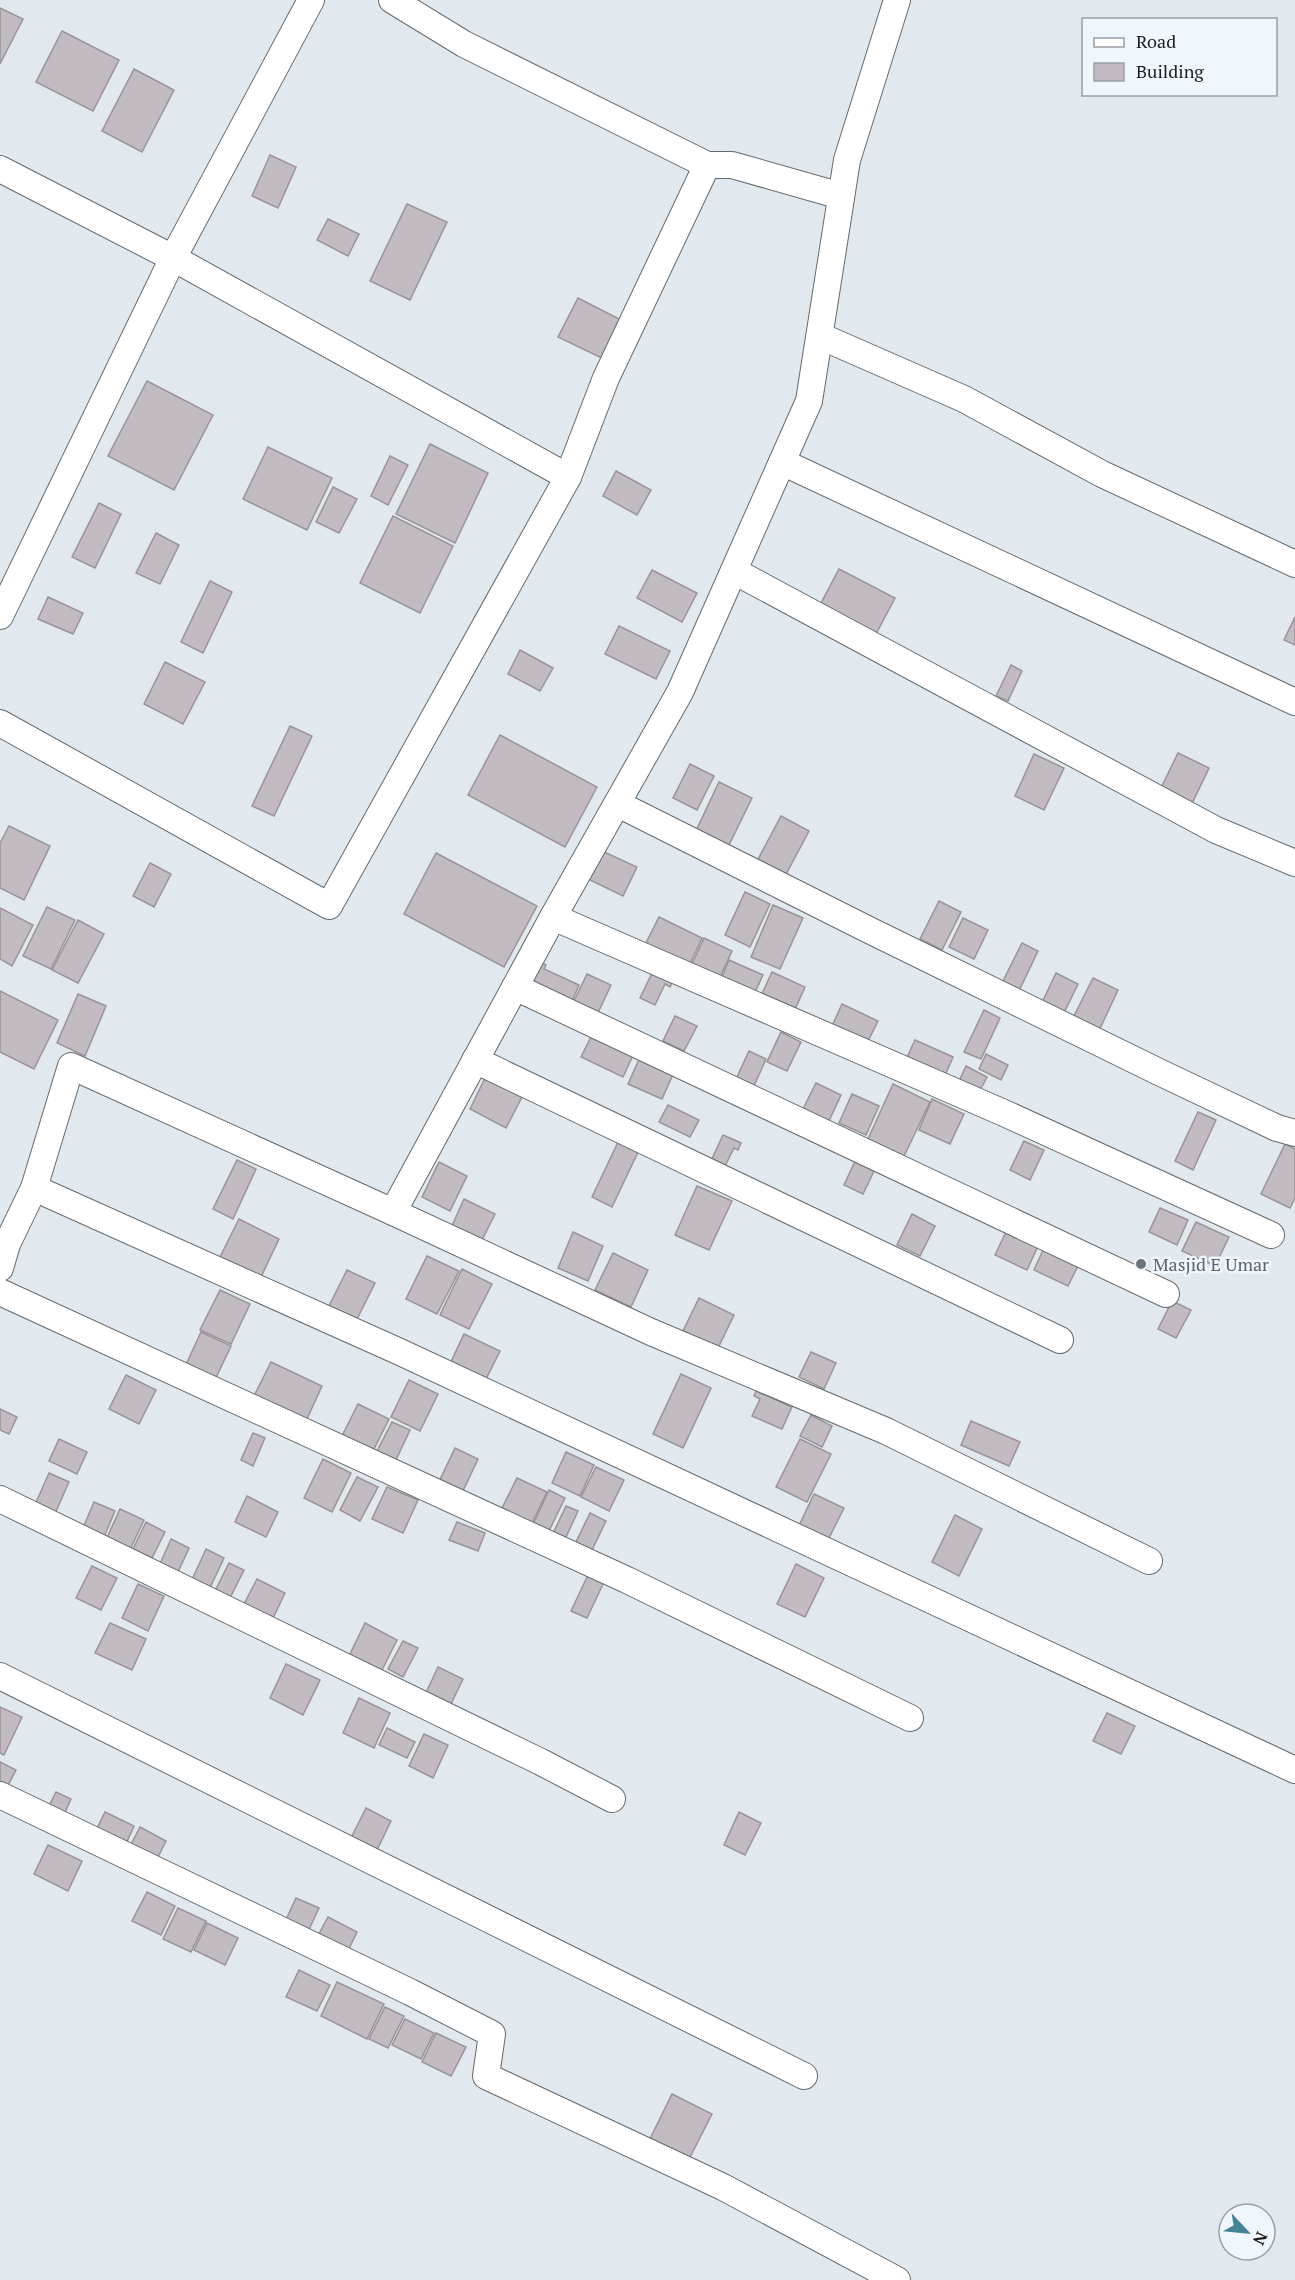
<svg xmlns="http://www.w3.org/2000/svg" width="1295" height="2280" font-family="'PT Serif',serif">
<rect width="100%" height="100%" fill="#e1e9ef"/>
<!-- building -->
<g fill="#c2bbc1" stroke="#9a9399" stroke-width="1.5">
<polygon points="0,8 23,19 0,64"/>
<polygon points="62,31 119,60 93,111 36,82"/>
<polygon points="134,69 174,90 142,152 102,131"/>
<polygon points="270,155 296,167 278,208 252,196"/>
<polygon points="407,204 447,222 410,300 370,281"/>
<polygon points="328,219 359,234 348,256 317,240"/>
<polygon points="578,298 629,324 610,362 558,337"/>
<polygon points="147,381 213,415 174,490 108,456"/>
<polygon points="430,444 488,473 455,543 396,514"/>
<polygon points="268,447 332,478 307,530 243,499"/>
<polygon points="390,456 408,465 388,505 371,496"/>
<polygon points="616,471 651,490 637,515 603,496"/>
<polygon points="333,487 357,499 339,533 316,522"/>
<polygon points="99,503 121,514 95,568 72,557"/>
<polygon points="393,516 453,546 420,613 360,583"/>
<polygon points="156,533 179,545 160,584 136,573"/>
<polygon points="839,569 895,598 876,634 820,605"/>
<polygon points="652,570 697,593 682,622 637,598"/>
<polygon points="210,581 232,592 203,653 181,642"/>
<polygon points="48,597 83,613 73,634 38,619"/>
<polygon points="1295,617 1295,645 1284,640"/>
<polygon points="619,626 670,651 656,679 605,654"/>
<polygon points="520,650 553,668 540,691 508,674"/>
<polygon points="165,662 205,682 183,724 144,704"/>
<polygon points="1011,665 1022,671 1008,701 996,696"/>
<polygon points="290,726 312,736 274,816 252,806"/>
<polygon points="500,735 597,787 565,847 468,795"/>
<polygon points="1178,753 1209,768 1189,810 1158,794"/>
<polygon points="1034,754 1064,768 1044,810 1015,796"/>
<polygon points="690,764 714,776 697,810 673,798"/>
<polygon points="719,782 752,798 727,849 695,833"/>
<polygon points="781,816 809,831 784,878 756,863"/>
<polygon points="9,826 50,846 24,900 0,888 0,843"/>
<polygon points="602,851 637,867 623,896 588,879"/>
<polygon points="436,853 537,906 504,967 404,914"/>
<polygon points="150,863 171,874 154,907 133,896"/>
<polygon points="745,892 770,904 750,947 725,935"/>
<polygon points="939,901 961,912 942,950 920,939"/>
<polygon points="773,905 803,918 780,969 751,957"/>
<polygon points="47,907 75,920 51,969 23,956"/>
<polygon points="0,908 33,925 12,966 0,959"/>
<polygon points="659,917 702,938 689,966 645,945"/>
<polygon points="963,918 988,930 974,959 949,947"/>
<polygon points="78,920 104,934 78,983 52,970"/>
<polygon points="704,938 732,951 720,977 692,964"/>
<polygon points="1022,943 1038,951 1017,995 1000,987"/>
<polygon points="729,960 763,975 751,1001 718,987"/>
<polygon points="541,962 546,965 544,969 579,985 572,1001 532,982"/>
<polygon points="654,969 674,979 670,987 665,984 655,1005 640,998"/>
<polygon points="772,972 805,987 793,1014 760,998"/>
<polygon points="1056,973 1078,984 1061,1019 1039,1009"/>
<polygon points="587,974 611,985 597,1015 573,1003"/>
<polygon points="1093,978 1118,990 1097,1035 1071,1022"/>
<polygon points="0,991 58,1020 34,1069 0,1052"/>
<polygon points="78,994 106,1006 85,1056 57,1043"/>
<polygon points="842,1004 878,1021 863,1051 828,1035"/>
<polygon points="984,1010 1000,1018 981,1059 964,1052"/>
<polygon points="675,1016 697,1026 684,1051 663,1041"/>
<polygon points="594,1031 635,1051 623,1077 581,1057"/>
<polygon points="781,1032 801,1042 787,1071 767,1062"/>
<polygon points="915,1040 953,1057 941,1085 902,1068"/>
<polygon points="749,1051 766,1059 754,1086 737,1077"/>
<polygon points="986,1054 1008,1065 1001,1080 979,1069"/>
<polygon points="641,1055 675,1070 662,1099 628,1084"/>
<polygon points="966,1066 987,1077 975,1100 955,1090"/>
<polygon points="485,1078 522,1097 506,1128 470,1109"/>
<polygon points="816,1083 841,1095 828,1123 802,1111"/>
<polygon points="893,1084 930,1102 904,1156 868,1139"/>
<polygon points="852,1094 879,1106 866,1135 839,1123"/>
<polygon points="932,1099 964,1114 950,1144 919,1130"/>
<polygon points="668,1105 699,1120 690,1137 659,1122"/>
<polygon points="1198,1112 1216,1120 1193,1170 1175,1161"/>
<polygon points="723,1135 741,1143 738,1150 734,1148 724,1168 711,1161"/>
<polygon points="619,1140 639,1150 612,1207 592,1197"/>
<polygon points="1024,1141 1044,1150 1030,1180 1010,1170"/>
<polygon points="1285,1144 1295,1149 1295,1198 1290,1208 1261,1194"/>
<polygon points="857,1157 876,1167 863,1194 844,1185"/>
<polygon points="237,1160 256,1169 233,1219 213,1209"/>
<polygon points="439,1162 467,1176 450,1211 422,1197"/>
<polygon points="697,1186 732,1201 709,1250 675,1235"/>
<polygon points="464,1199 495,1214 481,1242 451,1228"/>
<polygon points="1160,1208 1188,1220 1177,1245 1149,1232"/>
<polygon points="912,1214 935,1226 920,1256 897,1245"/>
<polygon points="239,1219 279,1239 260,1279 219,1259"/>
<polygon points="1196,1222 1229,1237 1215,1266 1182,1251"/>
<polygon points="1008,1228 1040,1242 1027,1270 995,1255"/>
<polygon points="573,1232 603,1246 588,1281 558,1268"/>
<polygon points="1045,1246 1080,1262 1068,1286 1034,1270"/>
<polygon points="613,1253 648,1270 631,1307 595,1290"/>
<polygon points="427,1256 459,1271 437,1314 406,1299"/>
<polygon points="462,1269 492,1284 469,1329 440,1315"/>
<polygon points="347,1270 375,1283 356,1321 328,1308"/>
<polygon points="220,1290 250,1304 231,1344 200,1330"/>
<polygon points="699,1298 734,1315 718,1348 683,1331"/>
<polygon points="1172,1301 1191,1310 1176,1338 1158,1329"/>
<polygon points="201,1332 231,1346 213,1384 184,1369"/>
<polygon points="464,1334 500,1351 484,1383 449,1366"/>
<polygon points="811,1352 836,1363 824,1389 799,1377"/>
<polygon points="271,1362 322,1386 306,1421 254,1396"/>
<polygon points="681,1374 711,1388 683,1448 653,1434"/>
<polygon points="126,1375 156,1390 139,1424 109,1409"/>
<polygon points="409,1380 438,1394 420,1431 391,1417"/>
<polygon points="756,1391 792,1407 782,1429 752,1416 760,1399 754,1396"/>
<polygon points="358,1404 389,1419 371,1455 340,1440"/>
<polygon points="0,1409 17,1417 9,1434 0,1430"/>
<polygon points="811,1415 832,1426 822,1447 800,1436"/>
<polygon points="971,1421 1020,1442 1009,1466 961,1445"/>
<polygon points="392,1422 410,1430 394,1464 375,1455"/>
<polygon points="253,1433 265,1438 253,1466 241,1460"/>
<polygon points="59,1439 87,1452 77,1474 49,1461"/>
<polygon points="800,1439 831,1454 807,1502 776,1487"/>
<polygon points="455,1448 478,1459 461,1495 438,1484"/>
<polygon points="566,1452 594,1465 580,1496 552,1483"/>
<polygon points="323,1459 351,1473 332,1512 304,1498"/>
<polygon points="596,1467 624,1480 609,1511 581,1497"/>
<polygon points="49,1473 69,1482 54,1516 34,1507"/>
<polygon points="357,1477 378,1487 360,1521 340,1510"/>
<polygon points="517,1478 547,1492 529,1529 499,1514"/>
<polygon points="387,1487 418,1500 403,1533 372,1519"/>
<polygon points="549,1490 565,1498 546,1537 531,1529"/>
<polygon points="814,1494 844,1508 826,1544 797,1530"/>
<polygon points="247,1496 278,1512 266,1537 235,1522"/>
<polygon points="94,1502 115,1511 104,1537 83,1528"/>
<polygon points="566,1506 578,1511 561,1548 549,1542"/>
<polygon points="120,1509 144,1520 128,1554 105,1542"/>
<polygon points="590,1513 606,1521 591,1552 575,1544"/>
<polygon points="955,1515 982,1529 959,1576 932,1562"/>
<polygon points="146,1522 165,1532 152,1558 133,1549"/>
<polygon points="457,1522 485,1533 478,1551 449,1540"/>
<polygon points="171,1539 189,1548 178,1572 160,1564"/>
<polygon points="206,1549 224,1558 208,1592 190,1584"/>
<polygon points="229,1563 244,1570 227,1604 212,1597"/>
<polygon points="796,1564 824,1578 805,1617 777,1604"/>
<polygon points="92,1566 117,1578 101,1610 76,1598"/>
<polygon points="588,1575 604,1582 587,1618 571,1611"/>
<polygon points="257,1579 285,1593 271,1622 242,1608"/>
<polygon points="138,1584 164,1596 148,1631 122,1618"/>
<polygon points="110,1623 146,1639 132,1670 95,1653"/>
<polygon points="365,1623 397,1640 381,1672 349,1656"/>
<polygon points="403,1641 418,1648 403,1677 388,1669"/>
<polygon points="286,1664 320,1680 303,1715 270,1698"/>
<polygon points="438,1667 463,1679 449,1708 424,1697"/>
<polygon points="359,1698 390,1713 374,1748 343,1733"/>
<polygon points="0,1707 22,1717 4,1755 0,1753"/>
<polygon points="1107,1713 1135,1726 1121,1754 1093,1741"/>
<polygon points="387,1728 415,1742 407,1758 379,1745"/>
<polygon points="424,1734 448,1745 433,1778 409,1766"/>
<polygon points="0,1762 16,1770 3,1795 0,1793"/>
<polygon points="56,1792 71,1799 60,1823 44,1816"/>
<polygon points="366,1808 391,1821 373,1858 347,1846"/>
<polygon points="105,1812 134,1826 121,1855 91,1841"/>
<polygon points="739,1812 761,1823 745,1855 724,1845"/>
<polygon points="140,1827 166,1841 151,1871 124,1858"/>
<polygon points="48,1845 82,1861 68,1891 34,1874"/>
<polygon points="147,1892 175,1906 161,1935 132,1921"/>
<polygon points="296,1898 319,1908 306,1936 283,1926"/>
<polygon points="178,1908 206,1921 191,1952 163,1939"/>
<polygon points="328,1917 357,1932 343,1961 313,1945"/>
<polygon points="207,1923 238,1938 225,1965 194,1950"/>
<polygon points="299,1970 330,1985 317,2011 286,1997"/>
<polygon points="337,1982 384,2004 367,2039 321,2016"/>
<polygon points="385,2007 404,2016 388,2048 369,2039"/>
<polygon points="405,2019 434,2033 421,2059 392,2045"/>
<polygon points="436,2033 466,2047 451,2076 422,2062"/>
<polygon points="672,2094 712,2114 688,2161 649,2141"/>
</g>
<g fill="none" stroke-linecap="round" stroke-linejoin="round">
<!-- street casing -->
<g stroke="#636a6f" stroke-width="28">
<g id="street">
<polyline points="392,0 464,44 707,165 732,165 841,196"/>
<polyline points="0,169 173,258 568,477 329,906 0,723"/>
<polyline points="820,336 964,399 1102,474 1295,564"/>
<polyline points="782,462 1295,702"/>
<polyline points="568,477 606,378 707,165"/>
<polyline points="734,571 1216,830 1295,863"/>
<polyline points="0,616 173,258 311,0"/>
<polyline points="618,804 871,931 1159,1072 1277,1128 1295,1133"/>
<polyline points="553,917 1004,1113 1271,1235"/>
<polyline points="515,987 1166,1294"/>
<polyline points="475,1060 1060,1340"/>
<polyline points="34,1188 400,1352 1295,1770"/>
<polyline points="393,1212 651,1332 886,1431 1149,1561"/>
<polyline points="0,1268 7,1244 34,1188 71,1066 393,1212 553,917 680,692 809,401 847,160 897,0"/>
<polyline points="0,1292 627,1580 910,1718"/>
<polyline points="0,1499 541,1762 612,1799"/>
<polyline points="0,1676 804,2076"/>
<polyline points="0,1795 410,1992 492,2034 486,2076 723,2187 897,2280"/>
</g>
</g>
<!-- street -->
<use href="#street" stroke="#fff" stroke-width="26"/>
</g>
<!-- markers -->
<circle fill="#6b7280" stroke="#eff6fc" stroke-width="2" cx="1141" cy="1264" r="6"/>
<g text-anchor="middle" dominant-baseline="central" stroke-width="5" stroke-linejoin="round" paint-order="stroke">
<!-- worship labels -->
<g font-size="18" fill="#5b616d" stroke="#eff6fc" text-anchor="start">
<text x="1153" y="1264">Masjid E Umar</text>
</g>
</g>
<!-- legend -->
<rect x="1082" y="18" width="195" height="78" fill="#eff6fc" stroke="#9a9fa4" stroke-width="1.5"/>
<rect x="1094" y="38" width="30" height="9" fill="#ffffff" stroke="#9a9fa4" stroke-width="1.5"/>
<text x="1136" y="48" font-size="18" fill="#1a1d1f">Road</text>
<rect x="1094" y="63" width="30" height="18" fill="#c2bbc1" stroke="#9a9fa4" stroke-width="1.5"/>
<text x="1136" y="78" font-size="18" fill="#1a1d1f">Building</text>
<!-- north arrow -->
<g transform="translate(1247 2232) rotate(116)"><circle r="28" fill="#eff6fc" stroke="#9a9fa4" stroke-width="1.5"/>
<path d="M0-4.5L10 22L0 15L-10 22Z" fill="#438496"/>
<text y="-9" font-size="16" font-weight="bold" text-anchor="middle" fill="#1a1d1f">N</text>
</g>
</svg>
